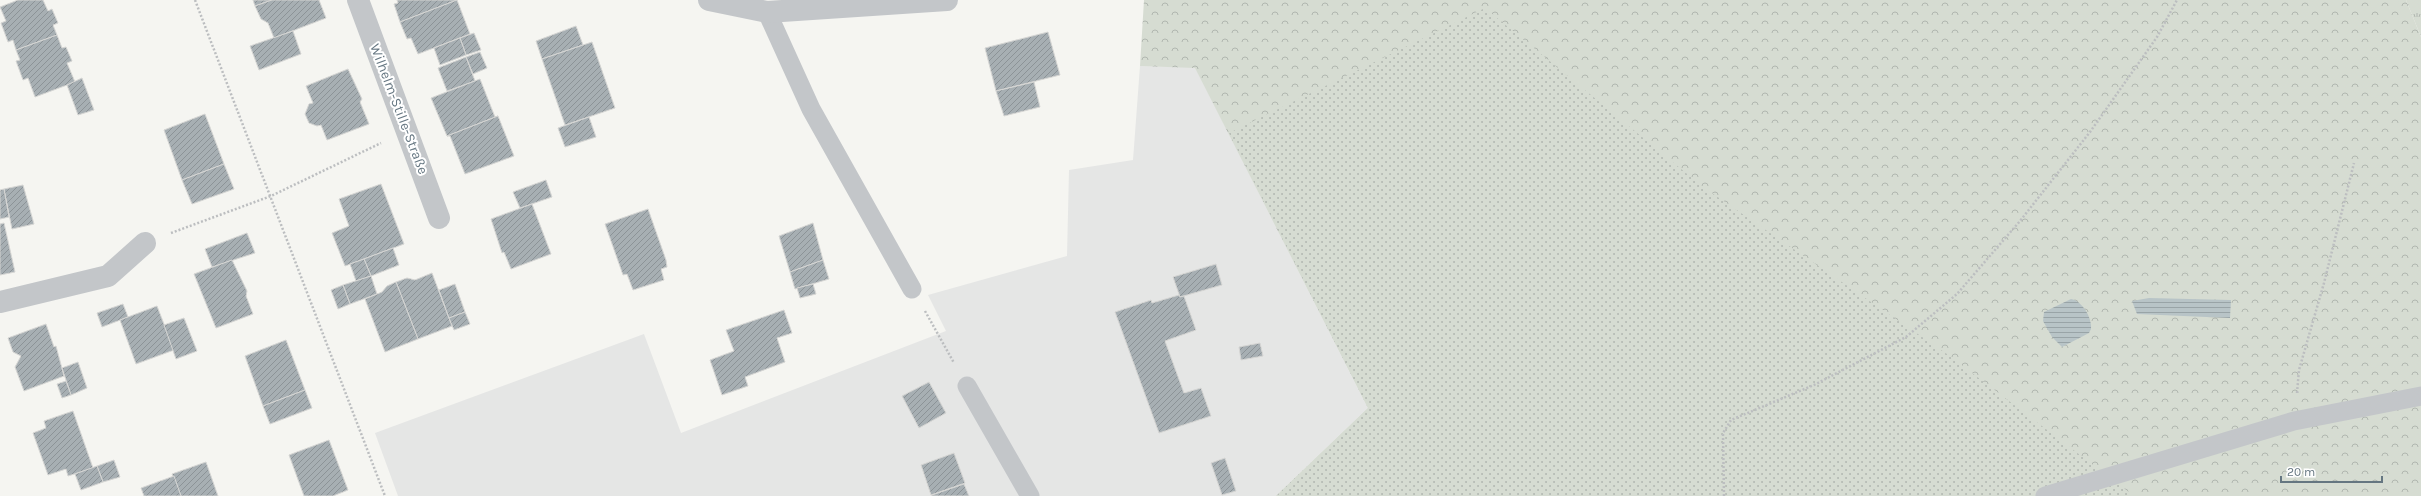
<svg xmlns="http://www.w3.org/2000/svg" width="2421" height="496" font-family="Karla,sans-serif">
<defs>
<pattern id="grass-tufts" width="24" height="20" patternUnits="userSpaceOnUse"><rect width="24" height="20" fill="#d6dcd2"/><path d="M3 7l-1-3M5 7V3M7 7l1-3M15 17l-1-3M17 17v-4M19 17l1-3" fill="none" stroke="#b1b7b0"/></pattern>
<pattern id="forest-crowns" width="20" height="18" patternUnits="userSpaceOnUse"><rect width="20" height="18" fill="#d6dcd2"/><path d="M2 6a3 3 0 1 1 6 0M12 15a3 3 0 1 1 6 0" fill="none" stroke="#b1b7b0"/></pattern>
<pattern id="park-dots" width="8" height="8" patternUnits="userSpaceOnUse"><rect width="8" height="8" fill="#d6dcd2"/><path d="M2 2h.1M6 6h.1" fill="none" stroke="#b1b7b0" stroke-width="1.8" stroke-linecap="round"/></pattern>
<pattern id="water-rules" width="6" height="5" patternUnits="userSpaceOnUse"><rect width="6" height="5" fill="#b8c4c7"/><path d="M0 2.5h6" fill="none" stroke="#99a4a7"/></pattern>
<pattern id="building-hatch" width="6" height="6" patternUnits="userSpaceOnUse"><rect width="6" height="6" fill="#a7afb3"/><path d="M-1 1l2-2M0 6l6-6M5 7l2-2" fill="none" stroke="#8c9397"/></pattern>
</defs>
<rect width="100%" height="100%" fill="#f5f5f1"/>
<!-- built -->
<polygon fill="#e5e6e5" points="1140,66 1195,67 1368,408 1276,496 398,496 375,433 644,334 681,433 946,331 928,295 1067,256 1069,170 1133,160"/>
<!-- grass -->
<polygon fill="url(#grass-tufts)" points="2406,0 2421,0 2421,37"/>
<!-- forest -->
<polygon fill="url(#forest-crowns)" points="1144,0 2406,0 2421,37 2421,496 1276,496 1368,408 1195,68 1140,66"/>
<!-- park -->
<polygon fill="url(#park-dots)" points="1485,8 1703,187 1947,354 2134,496 1276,496 1368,408 1229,133"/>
<!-- water -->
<g fill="url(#water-rules)">
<polygon points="2149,298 2231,300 2230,318 2137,314 2132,301"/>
<path d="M 2071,299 C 2082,301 2092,317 2091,329 L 2089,333 L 2062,347 L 2052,337 L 2043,321 L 2044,312 Z"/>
</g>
<!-- building -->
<g fill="url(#building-hatch)" stroke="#d6d6d4">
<polygon points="18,0 43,0 48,11 52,9 58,23 53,25 57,35 16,50 13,40 8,42 1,23 6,21 0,7"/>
<polygon points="253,0 272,0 255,6"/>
<polygon points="272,0 319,0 326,18 274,38 268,23 261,19 255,6"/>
<polygon points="397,0 457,0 400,22 394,4 398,3"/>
<polygon points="457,0 470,34 418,54 411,38 407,39 400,22"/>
<polygon points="576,26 583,45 542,59 536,41"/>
<polygon points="293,31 301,54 259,70 250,46"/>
<polygon points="1048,32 1060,75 996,91 985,48"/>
<polygon points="474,33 481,50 466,55 460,38"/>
<polygon points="57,35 62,48 66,47 72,61 67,63 75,82 35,97 28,78 23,80 16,61 20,60 16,50"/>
<polygon points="460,38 466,55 440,65 434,48"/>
<polygon points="592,42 615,108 565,125 542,59"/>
<polygon points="480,52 487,68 473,74 466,57"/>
<polygon points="466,57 475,81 447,91 438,68"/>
<polygon points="348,69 362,99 360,102 369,124 327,140 321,125 317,126 309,123 305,114 309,104 313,103 306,86"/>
<polygon points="82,78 94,110 78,115 67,85"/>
<polygon points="480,79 495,117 498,116 447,136 431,98"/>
<polygon points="1034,82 1040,107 1004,116 996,91"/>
<polygon points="205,114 224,164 182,180 164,130"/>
<polygon points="498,116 514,156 465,174 450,136 447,136"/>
<polygon points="589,117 596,137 565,147 558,128"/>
<polygon points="224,164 234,189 192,204 182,180"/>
<polygon points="546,180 552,197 520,208 513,192"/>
<polygon points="381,184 404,244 345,266 332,233 349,226 339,199"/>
<polygon points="23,185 34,224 12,229 4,189"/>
<polygon points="4,189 9,217 0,219 0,190"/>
<polygon points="532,204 551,254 511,269 504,252 502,253 491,219"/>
<polygon points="648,209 666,260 667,267 661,269 664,280 633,290 627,274 623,275 605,224"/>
<polygon points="4,223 15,272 0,275 0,224"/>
<polygon points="813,223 823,260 790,272 779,236"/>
<polygon points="247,233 255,253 212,267 205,249"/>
<polygon points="393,248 399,265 371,276 364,259"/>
<polygon points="364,259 371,276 356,281 350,264"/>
<polygon points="232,260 247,291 246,296 253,314 216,328 194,274"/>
<polygon points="823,260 829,279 795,289 790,272"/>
<polygon points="1216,264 1222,285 1180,297 1173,277"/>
<polygon points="432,273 452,326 418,339 396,282 407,278 415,280"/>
<polygon points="371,276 377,294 350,304 343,285"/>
<polygon points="396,282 418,339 385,352 365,299 382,292 387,286"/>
<polygon points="455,284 465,312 449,318 439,290"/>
<polygon points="813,284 816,294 800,298 797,288"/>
<polygon points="343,285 350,304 338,309 331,290"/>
<polygon points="1179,295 1180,297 1184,296 1196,330 1165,341 1184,393 1201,388 1211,416 1159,433 1115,312 1151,300 1152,303"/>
<polygon points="123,304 128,317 102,327 97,313"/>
<polygon points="157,306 174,350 136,364 120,320"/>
<polygon points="784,310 792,333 777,338 785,362 745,377 748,386 722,395 710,360 734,351 726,330"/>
<polygon points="465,312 470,324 454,330 449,318"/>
<polygon points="184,318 197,351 176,359 164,325"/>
<polygon points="46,324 54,347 56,346 64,376 24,391 15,367 21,356 13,352 8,338"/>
<polygon points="286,340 305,390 263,406 245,356"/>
<polygon points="1260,343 1263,356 1241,360 1239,347"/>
<polygon points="78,362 87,388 71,395 62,368"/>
<polygon points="66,381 71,395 62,398 57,384"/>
<polygon points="929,382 946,413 919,428 902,396"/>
<polygon points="305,390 312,408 270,424 263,406"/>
<polygon points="73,411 93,468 68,476 66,469 48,475 33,433 46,428 44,421"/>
<polygon points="329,440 348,490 333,496 304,496 289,455"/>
<polygon points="954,453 965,483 931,495 921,465"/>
<polygon points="1225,458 1236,491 1222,495 1211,463"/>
<polygon points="114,460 120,477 103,482 97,466"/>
<polygon points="206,462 218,496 181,496 172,474"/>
<polygon points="97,466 103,482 81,490 75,474"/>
<polygon points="174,476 181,496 144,496 141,488"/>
<polygon points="964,484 969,496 932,496 932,495"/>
</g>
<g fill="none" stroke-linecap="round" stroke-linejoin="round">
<!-- path -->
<g stroke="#bcbec0" stroke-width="2.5" stroke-dasharray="2 2" stroke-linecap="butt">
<polyline points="195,0 385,496"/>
<polyline points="171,233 271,196 381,143"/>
<polyline points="925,311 954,363"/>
<polyline points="2297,393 2299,370 2324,283 2354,163"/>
<polyline points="1724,496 1723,433 1731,420 1814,385 1906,337 1957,294 2020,221 2090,132 2157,37 2177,0"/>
</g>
<!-- service -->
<g stroke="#c3c6c9" stroke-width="19">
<polyline points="767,12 811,109 912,289"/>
<polyline points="967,386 1030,496"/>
<polyline points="2045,496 2294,421 2421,396"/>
</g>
<!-- minor -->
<g stroke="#c3c6c9" stroke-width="22">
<polyline points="358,0 439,218"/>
<polyline points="709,0 767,12 947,0"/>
<polyline points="0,302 108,276 145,243"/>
</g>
</g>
<g text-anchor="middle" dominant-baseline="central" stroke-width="4" stroke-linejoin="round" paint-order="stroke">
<!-- street labels -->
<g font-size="14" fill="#657681" stroke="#fff">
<text transform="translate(399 109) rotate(69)">Wilhelm-Stille-Straße</text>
</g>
</g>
<!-- scale -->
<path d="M2281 476v6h101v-6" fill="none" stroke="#657681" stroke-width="2"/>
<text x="2287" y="476" font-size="12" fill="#657681" stroke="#ffffff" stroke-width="3" paint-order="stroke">20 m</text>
</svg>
